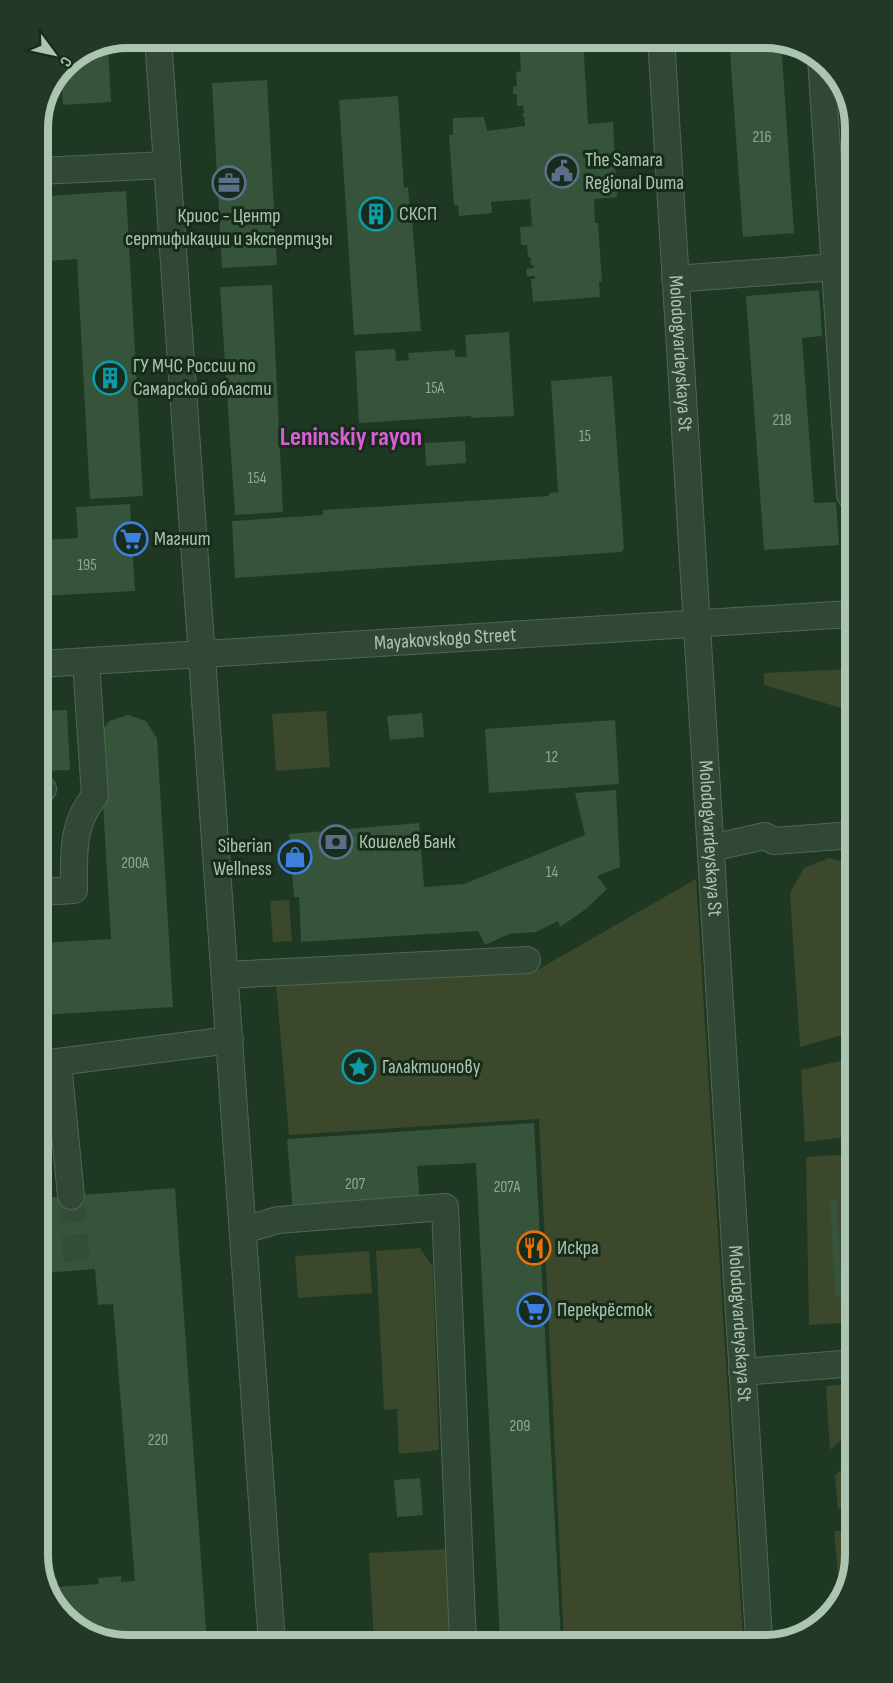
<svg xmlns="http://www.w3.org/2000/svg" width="893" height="1683" font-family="'Sofia Sans Condensed',sans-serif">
<rect width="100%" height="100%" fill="#1e3823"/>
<!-- green -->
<g fill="#3b482c">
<polygon points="851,669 851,711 764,685 764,673"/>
<polygon points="326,711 330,767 276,771 272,714"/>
<polygon points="829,858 852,864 853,1032 800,1047 790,893 804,868"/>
<polygon points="696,879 743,1639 564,1641 539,1119 289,1135 276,984 502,969 508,974 532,973"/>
<polygon points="289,900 292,941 273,942 270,901"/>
<polygon points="853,1058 853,1136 805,1142 801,1070"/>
<polygon points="854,1154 854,1322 809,1325 806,1157"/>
<polygon points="420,1248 433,1267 439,1450 399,1454 397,1409 384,1410 376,1251"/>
<polygon points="369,1251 372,1293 298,1298 295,1256"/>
<polygon points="850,1384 853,1429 830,1450 826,1386"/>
<polygon points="853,1458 855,1507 838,1509 835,1476"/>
<polygon points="850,1530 853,1564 850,1575 838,1576 834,1531"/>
<polygon points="448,1549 453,1642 374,1643 369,1553"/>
</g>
<!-- building -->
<g fill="#35543a">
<polygon points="519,38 583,38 588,124 613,122 617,197 594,199 595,223 598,223 602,282 599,282 600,297 533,302 531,279 535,279 535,276 527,276 526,269 534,268 534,265 531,265 530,257 528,257 527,245 521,245 520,227 532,226 530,199 491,202 492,213 459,216 458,205 454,205 449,135 453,135 453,118 484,117 487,131 525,126 524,116 521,116 524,113 523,106 517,106 517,94 513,94 513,87 517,86 516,72 521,71"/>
<polygon points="729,38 772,38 781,41 794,233 743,237"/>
<polygon points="108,46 111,102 63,105 61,71 64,64"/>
<polygon points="267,80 277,265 222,268 212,83"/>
<polygon points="398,96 404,188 408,187 410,209 405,209 406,219 412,219 421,331 354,335 339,100"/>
<polygon points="126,191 143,496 90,499 77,259 50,261 47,196"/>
<polygon points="38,211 41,211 48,365 39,365"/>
<polygon points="272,285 283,512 235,515 220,287"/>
<polygon points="819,290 822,336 802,338 814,503 836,502 839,545 764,550 746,296"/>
<polygon points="509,332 514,416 471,418 471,416 359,423 355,351 395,349 396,361 409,360 408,353 455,350 455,357 467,357 465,335"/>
<polygon points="612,376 624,548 622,552 235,578 232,521 323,515 323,510 549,496 549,493 558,492 551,381"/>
<polygon points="465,441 466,463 426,466 425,443"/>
<polygon points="130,504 135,591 40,596 40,540 78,538 76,507"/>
<polygon points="67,710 70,770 41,771 40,711"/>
<polygon points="422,713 424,737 390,740 387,716"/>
<polygon points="128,715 146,721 157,738 173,1007 42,1015 41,943 111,939 99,737 109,721"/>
<polygon points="615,720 619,784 489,793 485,729"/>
<polygon points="616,790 620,867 597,876 607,889 586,909 560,927 558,921 536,932 509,934 485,945 478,931 301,942 299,897 294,897 289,834 419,823 424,887 464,884 585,835 575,793"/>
<polygon points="534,1123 561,1641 500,1642 476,1163 417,1166 420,1202 293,1212 287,1139"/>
<polygon points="175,1188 207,1644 122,1645 77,1630 45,1590 44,1579 57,1578 59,1587 99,1584 98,1578 121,1576 121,1582 135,1581 113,1304 98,1305 95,1269 43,1273 43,1198"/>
<polygon points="830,1200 837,1200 842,1297 835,1297"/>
<polygon points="420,1478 423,1515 397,1517 394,1480"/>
</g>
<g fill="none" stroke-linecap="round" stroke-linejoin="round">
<!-- minor-tunnel -->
<polyline stroke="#334d38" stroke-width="26" stroke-dasharray="26 13" stroke-linecap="butt" points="71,1196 78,1270"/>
<!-- minor casing -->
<g stroke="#506654" stroke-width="28">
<g id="minor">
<polyline points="158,38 272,1644"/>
<path id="s1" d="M 661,38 L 759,1639"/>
<polyline points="821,58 850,495"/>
<polyline points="38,171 167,165"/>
<polyline points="675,279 835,267"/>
<path id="s2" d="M 40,664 L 851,614"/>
<polyline points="41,790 43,789"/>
<polyline points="711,848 765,836 774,841 852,835"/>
<path d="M 41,892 L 74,890 C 74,855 71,824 95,796 L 86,662"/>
<polyline points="226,975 527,960"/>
<polyline points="58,1063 71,1196"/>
<polyline points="42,1064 230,1040"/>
<polyline points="244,1230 278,1220 445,1207 463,1642"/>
<polyline points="742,1372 855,1363"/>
</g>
</g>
<!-- minor -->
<use href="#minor" stroke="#324836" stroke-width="26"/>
</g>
<!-- icons -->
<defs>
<g id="civic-ring" transform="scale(1.725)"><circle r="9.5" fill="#182c1b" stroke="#5c6f8a" stroke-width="1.5"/><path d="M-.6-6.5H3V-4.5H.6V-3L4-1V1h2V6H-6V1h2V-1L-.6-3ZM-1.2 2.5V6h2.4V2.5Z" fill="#5c6f8a"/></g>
<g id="office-ring" transform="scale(1.725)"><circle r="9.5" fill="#182c1b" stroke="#5c6f8a" stroke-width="1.5"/><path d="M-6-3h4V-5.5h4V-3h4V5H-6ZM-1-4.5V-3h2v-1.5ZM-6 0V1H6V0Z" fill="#5c6f8a"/></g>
<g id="building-ring" transform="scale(1.725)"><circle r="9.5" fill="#182c1b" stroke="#0f9aa8" stroke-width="1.5"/><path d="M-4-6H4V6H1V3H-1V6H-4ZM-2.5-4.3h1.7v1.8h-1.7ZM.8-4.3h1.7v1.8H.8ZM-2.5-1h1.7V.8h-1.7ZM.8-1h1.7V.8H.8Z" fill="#0f9aa8"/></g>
<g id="supermarket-ring" transform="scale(1.725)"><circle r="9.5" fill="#182c1b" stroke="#3f7fe0" stroke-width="1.5"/><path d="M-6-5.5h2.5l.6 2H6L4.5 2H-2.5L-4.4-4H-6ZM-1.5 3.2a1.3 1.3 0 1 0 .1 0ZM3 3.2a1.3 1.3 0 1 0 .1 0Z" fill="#3f7fe0"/></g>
<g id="bank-ring" transform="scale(1.725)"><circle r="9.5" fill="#182c1b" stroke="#5c6f8a" stroke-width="1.5"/><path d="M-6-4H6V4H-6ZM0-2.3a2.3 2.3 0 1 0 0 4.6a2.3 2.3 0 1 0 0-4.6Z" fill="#5c6f8a"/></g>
<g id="shop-ring" transform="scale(1.725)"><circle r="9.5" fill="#182c1b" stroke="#3f7fe0" stroke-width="1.5"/><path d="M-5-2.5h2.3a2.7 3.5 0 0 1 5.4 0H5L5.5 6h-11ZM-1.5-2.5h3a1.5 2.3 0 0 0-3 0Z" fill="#3f7fe0"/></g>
<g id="sight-ring" transform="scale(1.725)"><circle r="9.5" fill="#182c1b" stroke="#0f9aa8" stroke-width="1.5"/><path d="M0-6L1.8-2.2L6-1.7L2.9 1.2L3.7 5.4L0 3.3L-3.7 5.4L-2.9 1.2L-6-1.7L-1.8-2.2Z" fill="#0f9aa8"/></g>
<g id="restaurant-ring" transform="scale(1.725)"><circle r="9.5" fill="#182c1b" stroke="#e8710a" stroke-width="1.5"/><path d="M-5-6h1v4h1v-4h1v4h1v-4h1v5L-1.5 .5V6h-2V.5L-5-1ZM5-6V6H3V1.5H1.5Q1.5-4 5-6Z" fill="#e8710a"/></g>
</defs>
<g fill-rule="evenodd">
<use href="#civic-ring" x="562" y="171"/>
<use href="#office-ring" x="229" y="183"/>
<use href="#building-ring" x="376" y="214"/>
<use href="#building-ring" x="110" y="378"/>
<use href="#supermarket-ring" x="131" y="539"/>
<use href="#bank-ring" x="336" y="842"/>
<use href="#shop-ring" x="295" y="857"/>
<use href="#sight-ring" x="359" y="1067"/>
<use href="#restaurant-ring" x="534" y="1248"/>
<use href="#supermarket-ring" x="534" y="1310"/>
</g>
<g text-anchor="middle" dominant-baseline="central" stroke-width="6" stroke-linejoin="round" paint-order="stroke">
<!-- number labels -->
<g font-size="16" fill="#8ea993">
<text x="762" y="137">216</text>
<text x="435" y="388">15А</text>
<text x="782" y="420">218</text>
<text x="585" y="436">15</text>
<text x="257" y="478">154</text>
<text x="87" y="565">195</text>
<text x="552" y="757">12</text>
<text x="135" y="863">200А</text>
<text x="552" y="872">14</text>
<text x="355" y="1184">207</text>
<text x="507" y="1187">207А</text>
<text x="520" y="1426">209</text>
<text x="158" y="1440">220</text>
</g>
<!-- poi labels -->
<g font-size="20" fill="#acc5b1" stroke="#182c1b" text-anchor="start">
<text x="585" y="160">The Samara<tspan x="585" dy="23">Regional Duma</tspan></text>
<text x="399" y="214">СКСП</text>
<text x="229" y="216" text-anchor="middle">Криос - Центр<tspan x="229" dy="23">сертификации и экспертизы</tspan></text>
<text x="133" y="366">ГУ МЧС России по<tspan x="133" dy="23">Самарской области</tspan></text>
<text x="154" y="539">Магнит</text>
<text x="359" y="842">Кошелев Банк</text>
<text x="272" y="846" text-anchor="end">Siberian<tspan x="272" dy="23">Wellness</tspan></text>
<text x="382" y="1067">Галактионову</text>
<text x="557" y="1248">Искра</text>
<text x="557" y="1310">Перекрёсток</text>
</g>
<!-- street labels -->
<g font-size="20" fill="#acc5b1" stroke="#182c1b">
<text stroke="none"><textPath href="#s1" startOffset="316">Molodogvardeyskaya St</textPath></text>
<text stroke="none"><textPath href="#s2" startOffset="406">Mayakovskogo Street</textPath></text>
<text stroke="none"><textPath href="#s1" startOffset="802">Molodogvardeyskaya St</textPath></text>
<text stroke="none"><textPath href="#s1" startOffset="1288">Molodogvardeyskaya St</textPath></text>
</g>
<!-- district labels -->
<g font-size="26" font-weight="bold" fill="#da5dd7" stroke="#182c1b">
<text x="351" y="437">Leninskiy rayon</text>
</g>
</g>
<!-- crop -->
<path d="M0 0H893V1683H0ZM128 48H765A80 80 0 0 1 845 128V1555A80 80 0 0 1 765 1635H128A80 80 0 0 1 48 1555V128A80 80 0 0 1 128 48Z" fill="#243827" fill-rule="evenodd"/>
<path fill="none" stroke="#acc5b1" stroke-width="8" d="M128 48H765A80 80 0 0 1 845 128V1555A80 80 0 0 1 765 1635H128A80 80 0 0 1 48 1555V128A80 80 0 0 1 128 48Z"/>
<!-- north arrow -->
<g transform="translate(54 54) rotate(123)" stroke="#182c1b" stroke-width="4.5" paint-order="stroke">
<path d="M0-4.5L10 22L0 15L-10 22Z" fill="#acc5b1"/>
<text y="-9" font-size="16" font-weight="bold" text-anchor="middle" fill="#acc5b1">С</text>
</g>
</svg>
